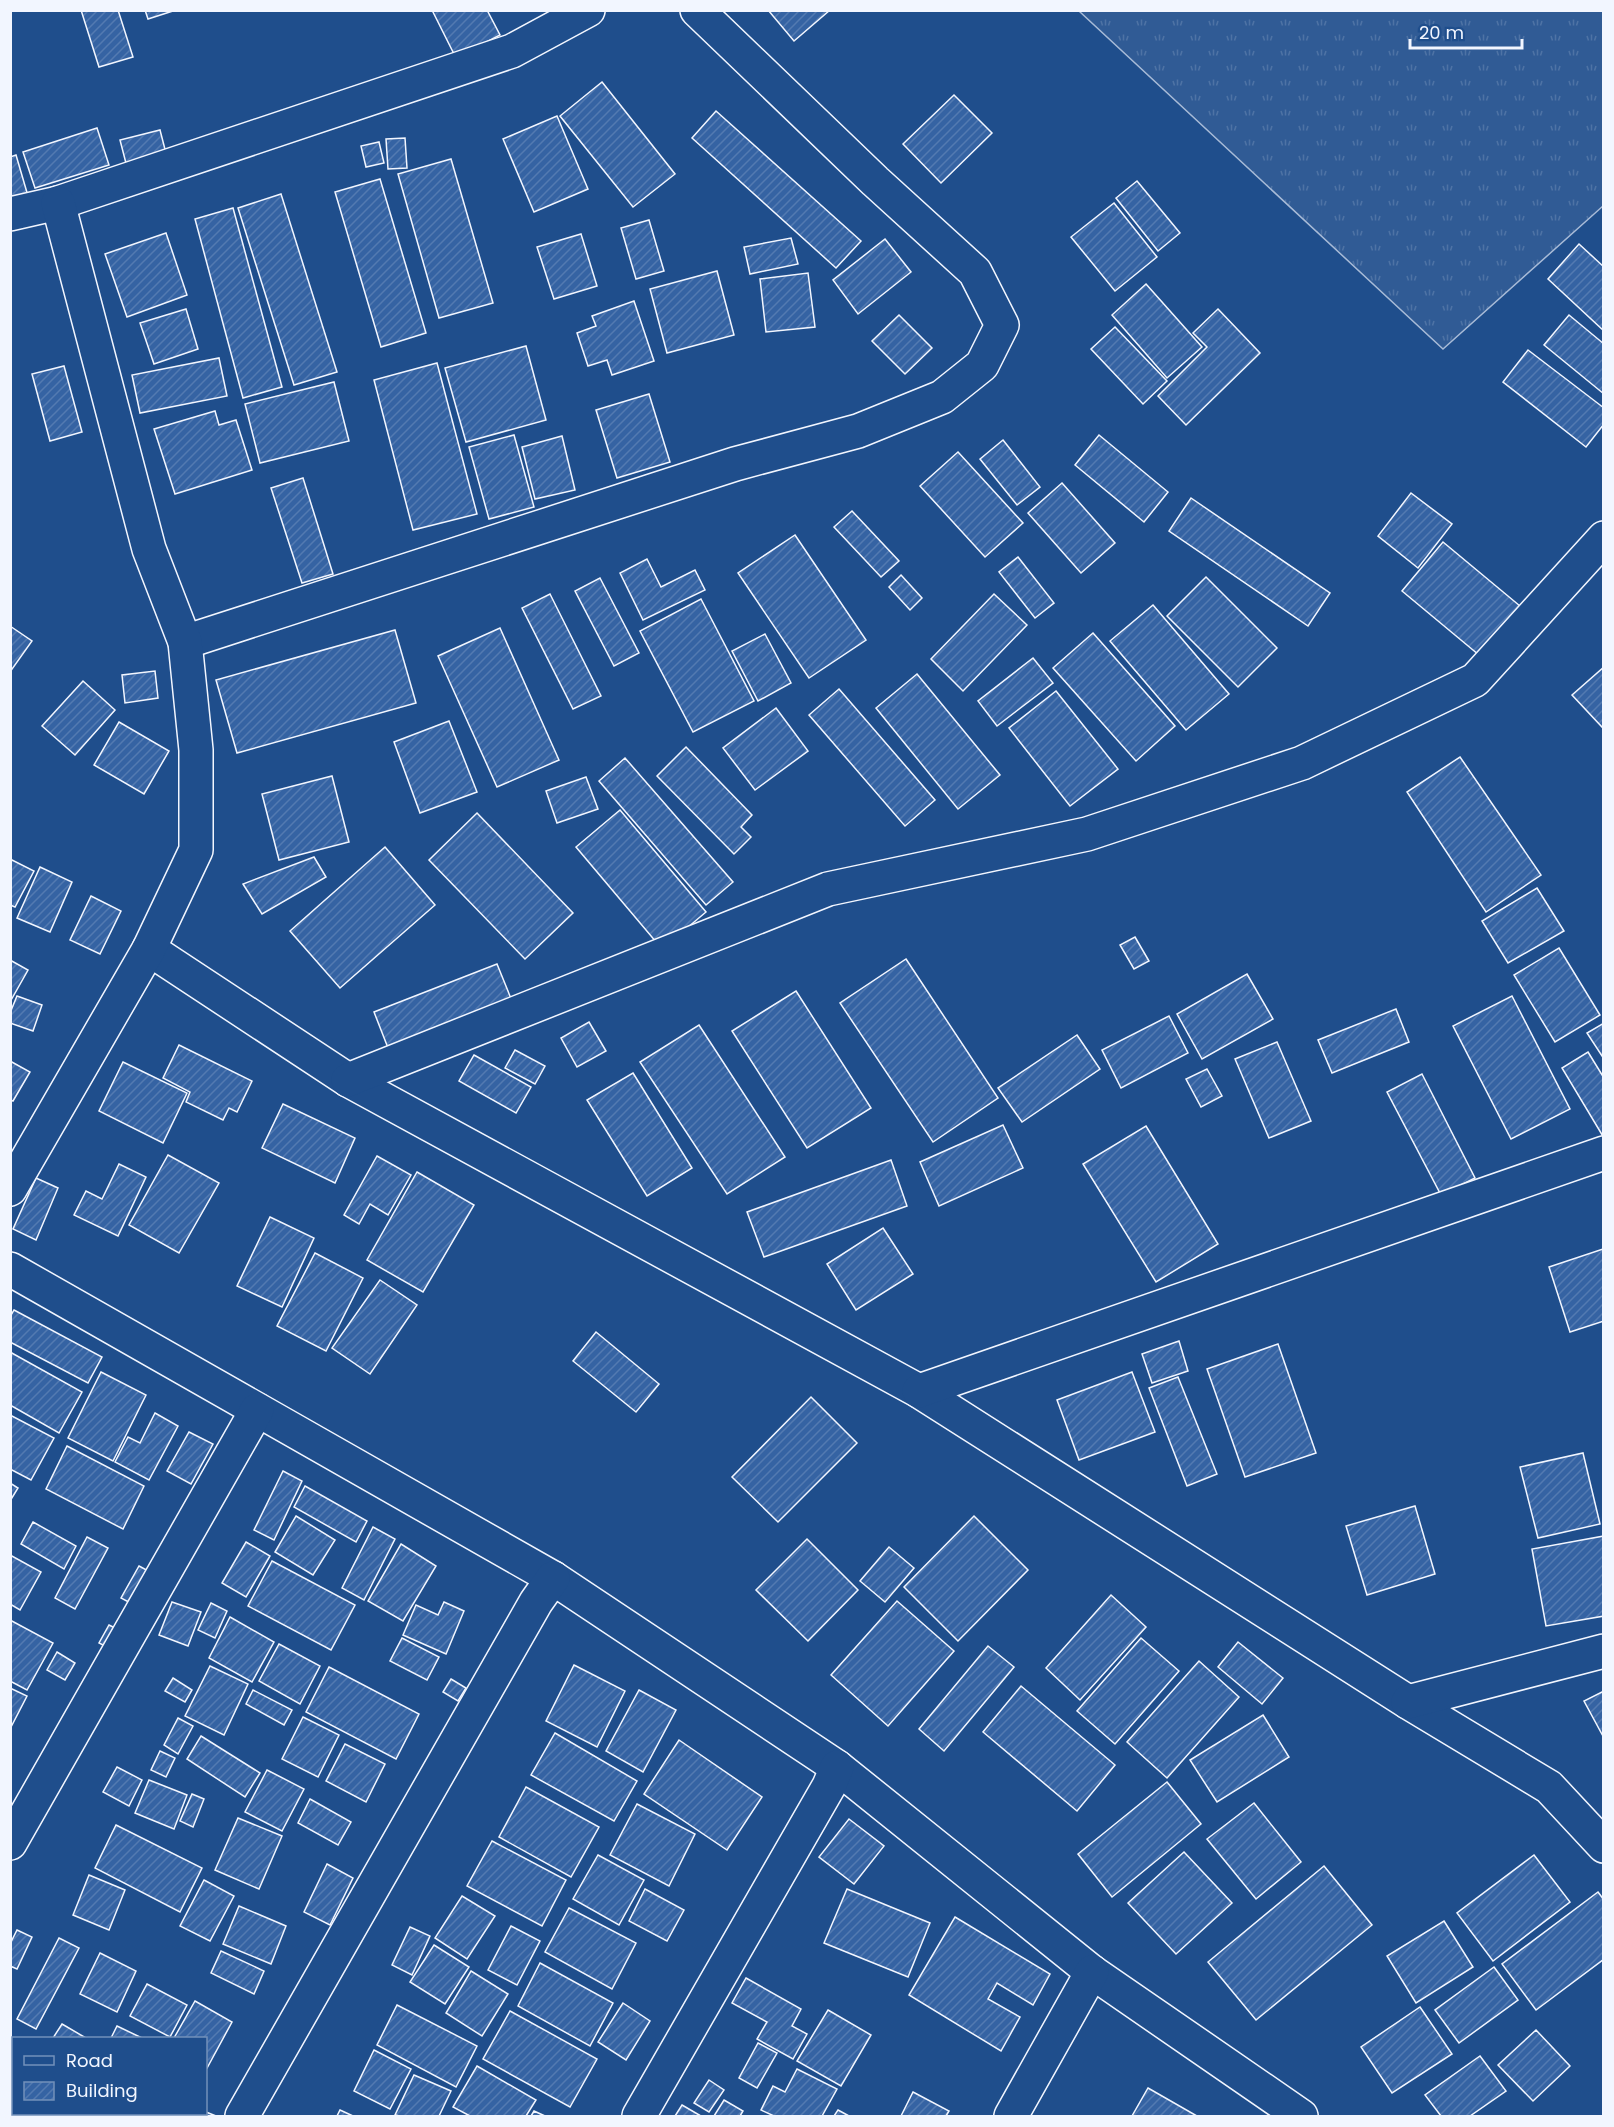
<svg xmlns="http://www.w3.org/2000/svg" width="1614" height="2127" font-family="Poppins,sans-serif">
<defs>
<pattern id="grass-tufts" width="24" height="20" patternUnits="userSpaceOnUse" patternTransform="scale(1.5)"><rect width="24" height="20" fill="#305b95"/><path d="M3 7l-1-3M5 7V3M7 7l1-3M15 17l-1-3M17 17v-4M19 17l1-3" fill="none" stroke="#4e73a5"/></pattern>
<pattern id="building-hatch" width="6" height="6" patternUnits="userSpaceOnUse" patternTransform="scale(1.5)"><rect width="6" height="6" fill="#3563a3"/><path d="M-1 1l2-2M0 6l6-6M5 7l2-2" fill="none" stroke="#537ab1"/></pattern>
</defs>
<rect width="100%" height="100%" fill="#1f4e8c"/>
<!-- grass -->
<polygon fill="url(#grass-tufts)" stroke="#a8bbd7" stroke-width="1.5" points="1079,11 1603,11 1603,206 1443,349"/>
<!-- building -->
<g fill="url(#building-hatch)" stroke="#f2f6ff" stroke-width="1.5">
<polygon points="81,10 118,10 133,57 99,67"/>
<polygon points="145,10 176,10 148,19"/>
<polygon points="432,10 487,10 500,35 456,58"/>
<polygon points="768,10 830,10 794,41"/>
<polygon points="602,82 675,174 633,207 560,116"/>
<polygon points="954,95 992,133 941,183 903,144"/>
<polygon points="716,111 861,241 836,268 692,138"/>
<polygon points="557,116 588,189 534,212 503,139"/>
<polygon points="97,128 109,165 35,188 23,152"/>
<polygon points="160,130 168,161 128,171 120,140"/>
<polygon points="405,138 407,168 388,169 386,139"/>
<polygon points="379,142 384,163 366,167 361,146"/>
<polygon points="16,155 28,196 10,200 10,157"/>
<polygon points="451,159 493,303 439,318 398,174"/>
<polygon points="380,179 426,333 381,347 335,192"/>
<polygon points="1137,181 1180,233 1158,251 1116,198"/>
<polygon points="281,194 337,372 294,385 238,208"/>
<polygon points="1114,203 1157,257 1115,291 1071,237"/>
<polygon points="233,208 282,387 243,398 195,219"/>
<polygon points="649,220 664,271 636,279 621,228"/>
<polygon points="166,233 187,295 127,317 105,254"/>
<polygon points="581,234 597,286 554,299 537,247"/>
<polygon points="791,238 798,264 750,274 744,247"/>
<polygon points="885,239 911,272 858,314 833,280"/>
<polygon points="1579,244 1604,267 1604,331 1548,279"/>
<polygon points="717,271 734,335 667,353 650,289"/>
<polygon points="808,273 815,327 766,332 760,279"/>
<polygon points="1146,284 1202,347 1167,378 1112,315"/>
<polygon points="634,301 654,361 612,375 607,360 588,366 577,333 596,326 592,316"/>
<polygon points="186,309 198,349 154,364 140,323"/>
<polygon points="1218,309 1260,353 1186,425 1158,396 1207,347 1193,333"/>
<polygon points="899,315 932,348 905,374 872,341"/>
<polygon points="1569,315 1604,344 1604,394 1544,345"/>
<polygon points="1115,327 1167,381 1143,404 1091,349"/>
<polygon points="526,346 546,420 466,442 445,368"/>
<polygon points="1528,350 1604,408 1604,424 1586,447 1503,382"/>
<polygon points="219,358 227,396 140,413 132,375"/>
<polygon points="437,363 477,514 413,530 374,380"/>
<polygon points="64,366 82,432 50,441 32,374"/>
<polygon points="334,382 349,441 260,463 245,404"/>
<polygon points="649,394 670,462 617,478 596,410"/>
<polygon points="215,411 219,425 236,420 252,470 175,494 154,429"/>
<polygon points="514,435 534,507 489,519 469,447"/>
<polygon points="1099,435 1168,492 1144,522 1075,465"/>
<polygon points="562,436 575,490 535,499 522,447"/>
<polygon points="1003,440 1040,487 1017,505 980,459"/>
<polygon points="958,452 1023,523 985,557 920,486"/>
<polygon points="303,478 333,574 302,583 271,488"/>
<polygon points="1062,483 1115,543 1081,573 1028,513"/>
<polygon points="1411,493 1452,524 1418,568 1378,536"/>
<polygon points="1191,498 1330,593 1308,626 1169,531"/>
<polygon points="852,511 899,561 881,577 834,527"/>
<polygon points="795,535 866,640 809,678 738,573"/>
<polygon points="1443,542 1520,606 1479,655 1402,591"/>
<polygon points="1018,557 1054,603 1035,618 999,572"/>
<polygon points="647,559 661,587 695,570 705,590 643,620 620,573"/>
<polygon points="901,575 922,598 910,610 889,587"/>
<polygon points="1206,577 1277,648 1238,687 1167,616"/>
<polygon points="600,578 639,653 614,666 575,591"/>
<polygon points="550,594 601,696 573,709 522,608"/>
<polygon points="994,594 1027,625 963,691 931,659"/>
<polygon points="701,599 754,701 693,732 640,631"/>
<polygon points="1153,605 1229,694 1186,730 1110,641"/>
<polygon points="10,626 32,641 10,672"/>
<polygon points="500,628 559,760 497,787 438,656"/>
<polygon points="395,630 416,703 237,753 216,680"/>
<polygon points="1093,633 1175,726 1136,761 1053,668"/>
<polygon points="765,634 791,683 758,701 732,651"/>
<polygon points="1033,658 1053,683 997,726 978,701"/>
<polygon points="1604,667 1604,726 1602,727 1572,695"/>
<polygon points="155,671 158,698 125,703 122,675"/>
<polygon points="917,674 1000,775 958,809 876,708"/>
<polygon points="83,681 115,710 75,755 42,726"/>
<polygon points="839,689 935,800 905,826 809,715"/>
<polygon points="1056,691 1118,769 1070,806 1009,728"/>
<polygon points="776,708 808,751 755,790 723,748"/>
<polygon points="449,721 477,792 420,813 394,742"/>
<polygon points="119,722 169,751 144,794 94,765"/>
<polygon points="686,747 752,815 741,827 751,837 734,854 657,776"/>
<polygon points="1460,757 1541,875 1486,912 1407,792"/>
<polygon points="625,758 733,882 706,905 599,781"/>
<polygon points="332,776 349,842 279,860 262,794"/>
<polygon points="586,777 598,809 557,823 546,791"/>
<polygon points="620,810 706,912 662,949 576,847"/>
<polygon points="477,813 573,913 525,959 429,860"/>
<polygon points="385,847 435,905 340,988 290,931"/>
<polygon points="314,857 326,877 262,914 243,884"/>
<polygon points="10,859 34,871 15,907 10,905"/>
<polygon points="40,867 72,882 50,932 17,918"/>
<polygon points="1537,888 1564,931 1508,963 1482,921"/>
<polygon points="91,896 121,911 100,954 70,940"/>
<polygon points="1135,937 1149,961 1134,969 1120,945"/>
<polygon points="1559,948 1600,1015 1555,1042 1514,975"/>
<polygon points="906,959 998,1098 933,1142 840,1003"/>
<polygon points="10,960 28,970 10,1002"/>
<polygon points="497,964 514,1006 390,1053 374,1012"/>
<polygon points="1247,974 1273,1019 1202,1059 1177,1014"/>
<polygon points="796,991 871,1108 807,1148 732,1031"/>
<polygon points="17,996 42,1005 33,1031 10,1023 10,1013"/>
<polygon points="1512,996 1570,1109 1511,1139 1453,1026"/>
<polygon points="1396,1009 1409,1042 1332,1073 1318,1040"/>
<polygon points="1169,1016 1188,1053 1121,1088 1102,1050"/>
<polygon points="589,1022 606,1051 577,1067 561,1038"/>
<polygon points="1604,1023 1604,1059 1587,1033"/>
<polygon points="699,1025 785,1157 727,1194 640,1062"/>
<polygon points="1077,1035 1100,1069 1022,1122 998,1088"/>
<polygon points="1277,1042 1311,1121 1269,1138 1235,1059"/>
<polygon points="179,1045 252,1081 237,1112 229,1108 223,1120 186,1102 190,1092 163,1078"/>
<polygon points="515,1050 545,1066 535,1084 505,1068"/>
<polygon points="1588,1052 1604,1078 1604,1138 1562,1068"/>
<polygon points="474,1055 531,1087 516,1113 459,1081"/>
<polygon points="10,1061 30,1072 13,1101 10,1100"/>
<polygon points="123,1062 187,1093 163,1143 99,1111"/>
<polygon points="1207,1069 1222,1096 1201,1107 1186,1079"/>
<polygon points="633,1073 692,1168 647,1196 587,1100"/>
<polygon points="1422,1074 1475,1178 1441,1195 1387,1092"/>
<polygon points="283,1104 355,1138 335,1183 262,1148"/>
<polygon points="1003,1125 1023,1168 939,1206 920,1162"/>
<polygon points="1146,1126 1218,1244 1156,1282 1083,1164"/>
<polygon points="168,1155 219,1183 179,1253 129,1225"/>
<polygon points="377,1156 411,1175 388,1215 370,1204 359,1224 344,1215"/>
<polygon points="891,1160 907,1206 764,1257 747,1212"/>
<polygon points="119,1164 146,1177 118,1236 74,1215 86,1191 102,1199"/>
<polygon points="417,1172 474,1205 423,1292 367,1260"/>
<polygon points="36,1178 58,1188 36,1240 13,1229"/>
<polygon points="270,1217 314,1238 282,1307 237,1286"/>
<polygon points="883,1228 913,1274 856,1310 827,1264"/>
<polygon points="1603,1249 1604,1321 1570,1332 1549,1267"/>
<polygon points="315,1253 363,1278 326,1351 277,1326"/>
<polygon points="380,1280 417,1305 370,1374 332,1348"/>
<polygon points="14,1310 102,1357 88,1383 10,1342 10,1317"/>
<polygon points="596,1332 659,1384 636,1412 573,1361"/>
<polygon points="1179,1341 1188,1371 1152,1383 1142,1354"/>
<polygon points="1278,1344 1316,1453 1245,1477 1207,1369"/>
<polygon points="10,1352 82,1392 59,1433 10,1405"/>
<polygon points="101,1372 146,1395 113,1461 68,1438"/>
<polygon points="1132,1372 1155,1432 1079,1460 1057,1400"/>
<polygon points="1178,1377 1217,1474 1187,1486 1149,1388"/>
<polygon points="811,1397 857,1443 778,1522 732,1477"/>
<polygon points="155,1413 178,1426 149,1480 115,1462 128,1437 140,1443"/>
<polygon points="10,1415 54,1438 31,1480 10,1469"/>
<polygon points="189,1432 213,1444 191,1484 167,1471"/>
<polygon points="67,1446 144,1486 123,1529 46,1489"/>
<polygon points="1583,1453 1600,1524 1538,1538 1520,1467"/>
<polygon points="283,1471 302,1481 274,1540 254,1530"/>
<polygon points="10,1483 18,1488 10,1501"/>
<polygon points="305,1486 367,1521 356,1542 294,1507"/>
<polygon points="1415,1506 1435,1574 1367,1595 1346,1526"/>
<polygon points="296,1516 335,1540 313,1575 275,1552"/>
<polygon points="974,1516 1028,1570 958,1641 904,1587"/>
<polygon points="33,1522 76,1546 64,1569 21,1544"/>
<polygon points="373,1527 395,1539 364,1600 342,1588"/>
<polygon points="1604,1536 1604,1616 1546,1626 1532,1549"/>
<polygon points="87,1537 108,1548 75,1609 55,1598"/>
<polygon points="807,1539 858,1590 808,1641 756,1590"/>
<polygon points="246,1542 270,1556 246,1597 222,1583"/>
<polygon points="401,1544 436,1566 403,1621 368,1601"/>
<polygon points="889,1547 914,1568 885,1602 860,1581"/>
<polygon points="10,1555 41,1572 20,1610 10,1604"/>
<polygon points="272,1561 355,1605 331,1650 248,1606"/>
<polygon points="139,1566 154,1574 136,1606 121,1598"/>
<polygon points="1111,1595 1146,1627 1080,1700 1046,1668"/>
<polygon points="897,1601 954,1651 888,1726 831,1675"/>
<polygon points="172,1602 201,1612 188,1646 159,1635"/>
<polygon points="444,1602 464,1611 446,1654 403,1635 416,1605 438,1615"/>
<polygon points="211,1603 227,1611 215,1638 198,1630"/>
<polygon points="230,1617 274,1642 252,1682 209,1658"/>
<polygon points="10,1620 53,1643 27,1690 10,1681"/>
<polygon points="109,1625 127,1634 118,1653 99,1643"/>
<polygon points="402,1638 439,1657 427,1680 390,1661"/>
<polygon points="1141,1638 1179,1671 1115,1744 1077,1711"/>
<polygon points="1238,1642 1283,1678 1262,1704 1218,1667"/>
<polygon points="279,1644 320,1666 300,1704 259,1681"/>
<polygon points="988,1646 1014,1667 944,1751 919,1729"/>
<polygon points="57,1652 75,1663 65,1680 47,1670"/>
<polygon points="1199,1661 1239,1697 1167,1778 1127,1742"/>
<polygon points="574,1665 625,1691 597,1747 546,1721"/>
<polygon points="210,1666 248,1684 224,1735 185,1716"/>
<polygon points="329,1667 419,1714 396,1759 306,1712"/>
<polygon points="173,1678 192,1690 185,1702 165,1691"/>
<polygon points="451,1679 466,1688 458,1701 443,1692"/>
<polygon points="1021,1686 1115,1765 1077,1811 983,1732"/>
<polygon points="10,1688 27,1696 10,1729"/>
<polygon points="253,1690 292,1710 284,1725 246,1704"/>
<polygon points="639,1690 676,1710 643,1772 606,1751"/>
<polygon points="1604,1691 1604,1738 1584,1701"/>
<polygon points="1263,1715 1289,1757 1217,1802 1190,1760"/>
<polygon points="303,1717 339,1735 318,1777 282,1759"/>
<polygon points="178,1718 193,1726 178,1754 164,1745"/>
<polygon points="555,1733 637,1781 614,1821 531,1775"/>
<polygon points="201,1736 260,1773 245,1797 187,1759"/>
<polygon points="679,1740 762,1797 727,1850 644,1794"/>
<polygon points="345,1744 385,1764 366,1802 326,1781"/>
<polygon points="160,1751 175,1758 166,1777 151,1770"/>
<polygon points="117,1767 142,1780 129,1806 103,1792"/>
<polygon points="267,1770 304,1789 282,1831 245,1812"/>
<polygon points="149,1780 187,1795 174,1829 135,1813"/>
<polygon points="1167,1782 1201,1824 1112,1897 1078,1854"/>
<polygon points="526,1787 599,1827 571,1877 499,1837"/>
<polygon points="192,1794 204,1799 193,1827 180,1821"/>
<polygon points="310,1799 351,1822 338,1845 298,1823"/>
<polygon points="1254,1803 1301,1862 1256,1899 1207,1839"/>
<polygon points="637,1804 695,1834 669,1886 610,1855"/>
<polygon points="238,1818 282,1836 259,1889 215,1870"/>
<polygon points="849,1819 884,1846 854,1884 819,1857"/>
<polygon points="116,1825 202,1868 180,1912 95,1868"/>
<polygon points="492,1841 566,1880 542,1926 467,1886"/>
<polygon points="1184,1852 1232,1903 1176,1954 1128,1903"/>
<polygon points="598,1855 644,1880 619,1925 573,1899"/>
<polygon points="1534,1855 1570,1902 1493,1961 1457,1913"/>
<polygon points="327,1864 353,1878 330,1925 304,1912"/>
<polygon points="1324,1866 1372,1925 1256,2020 1208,1962"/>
<polygon points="89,1875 125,1890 109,1930 73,1915"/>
<polygon points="204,1880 234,1896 210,1941 180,1926"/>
<polygon points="645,1889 684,1910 667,1941 629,1921"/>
<polygon points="847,1889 930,1923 908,1977 824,1943"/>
<polygon points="1598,1892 1604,1900 1604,1959 1536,2010 1502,1964"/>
<polygon points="462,1896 495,1916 467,1959 435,1938"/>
<polygon points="239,1906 286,1926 271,1964 223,1944"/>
<polygon points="569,1908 636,1943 612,1989 545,1952"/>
<polygon points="955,1917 1050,1974 1033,2005 997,1983 988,1999 1020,2017 1001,2051 909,1995"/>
<polygon points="1444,1921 1473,1967 1416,2003 1387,1956"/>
<polygon points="511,1926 540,1941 517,1985 488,1970"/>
<polygon points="410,1927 430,1936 412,1975 392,1965"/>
<polygon points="17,1930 32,1937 17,1969 10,1966 10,1944"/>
<polygon points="59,1938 79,1948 36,2029 17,2019"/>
<polygon points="434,1945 469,1967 445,2004 410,1982"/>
<polygon points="221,1951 264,1971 254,1994 211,1973"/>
<polygon points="100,1953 136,1971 117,2012 80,1994"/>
<polygon points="540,1963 613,2003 590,2046 518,2006"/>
<polygon points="1494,1967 1518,2000 1459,2043 1435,2010"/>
<polygon points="471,1971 508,1994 482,2036 446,2013"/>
<polygon points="746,1978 801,2009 792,2026 807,2034 793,2059 757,2039 767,2022 732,2003"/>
<polygon points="147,1984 187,2005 170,2037 130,2016"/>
<polygon points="195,2001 232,2022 206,2070 206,2038 174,2038"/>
<polygon points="623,2003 650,2021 626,2060 598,2042"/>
<polygon points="397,2005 477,2046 456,2087 377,2045"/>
<polygon points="1420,2007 1452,2054 1392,2093 1361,2047"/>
<polygon points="828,2010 871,2035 841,2086 797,2061"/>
<polygon points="510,2011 597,2059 570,2107 483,2059"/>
<polygon points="62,2024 86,2038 53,2038"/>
<polygon points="117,2026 142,2038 111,2038"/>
<polygon points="1536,2030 1570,2066 1533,2101 1498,2065"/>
<polygon points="758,2043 777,2053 757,2088 739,2078"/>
<polygon points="10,2047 14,2049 14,2101 10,2099"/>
<polygon points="374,2050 411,2069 390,2109 354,2091"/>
<polygon points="1480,2056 1506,2091 1470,2116 1441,2116 1425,2095"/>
<polygon points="477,2066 536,2100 526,2116 470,2116 453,2107"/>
<polygon points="797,2069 837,2089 822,2116 774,2116 761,2110 773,2086 785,2092"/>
<polygon points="414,2075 451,2091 439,2116 400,2116 395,2115"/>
<polygon points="709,2080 724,2090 709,2112 694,2103"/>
<polygon points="1148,2088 1197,2116 1132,2116"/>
<polygon points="913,2092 949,2111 946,2116 901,2116"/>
<polygon points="724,2100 743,2111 740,2116 714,2116"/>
<polygon points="682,2105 701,2116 675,2116"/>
<polygon points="10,2110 14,2114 24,2116 10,2116"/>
<polygon points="340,2110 353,2116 337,2116"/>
<polygon points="838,2110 849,2116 834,2116"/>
<polygon points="534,2111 545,2116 531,2116"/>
<polygon points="206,2112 216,2116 194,2116 195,2114 206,2114"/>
<polygon points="40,2114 64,2114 62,2116 46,2116"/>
<polygon points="77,2114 144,2114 149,2116 76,2116"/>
</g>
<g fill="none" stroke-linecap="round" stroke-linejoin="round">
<!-- minor casing -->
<g stroke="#f2f6ff" stroke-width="36">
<g id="minor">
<polyline points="10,214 58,203 512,51 588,10"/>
<polyline points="185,642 735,464 858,431 942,397 982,365 1002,325 975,272 875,181 697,10"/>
<polyline points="149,949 348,1080 919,1391 1408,1702 1549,1787 1604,1846"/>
<polyline points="348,1080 828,889 1087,834 1302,763 1475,680 1604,538"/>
<polyline points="10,1189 149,949 196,850 196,750 185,642 149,549 58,203"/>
<polyline points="10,1269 553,1578 837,1767 1092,1972 1301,2116"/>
<polyline points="919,1391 1604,1153"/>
<polyline points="1408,1702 1604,1651"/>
<polyline points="10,1843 257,1410"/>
<polyline points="242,2116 536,1602 553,1578"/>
<polyline points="639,2116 829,1786 837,1767"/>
<polyline points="1011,2116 1092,1972"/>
</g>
</g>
<!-- minor -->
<use href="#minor" stroke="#1f4e8c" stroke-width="33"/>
</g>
<!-- border -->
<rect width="1614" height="2127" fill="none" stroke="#f2f6ff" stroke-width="24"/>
<!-- legend -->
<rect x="12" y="2037" width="195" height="78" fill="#1f4e8c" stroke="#7391ba" stroke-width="1.5"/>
<rect x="24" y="2056" width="30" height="9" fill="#1f4e8c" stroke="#7391ba" stroke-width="1.5"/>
<text x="66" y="2067" font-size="18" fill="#f2f6ff">Road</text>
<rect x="24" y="2082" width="30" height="18" fill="url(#building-hatch)" stroke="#7391ba" stroke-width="1.5"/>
<text x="66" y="2097" font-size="18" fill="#f2f6ff">Building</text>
<!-- scale -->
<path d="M1410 39v9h112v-9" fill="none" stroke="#f2f6ff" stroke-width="3"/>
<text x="1419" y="39" font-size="18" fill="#f2f6ff" stroke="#1f4e8c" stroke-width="4.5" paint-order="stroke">20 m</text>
</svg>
